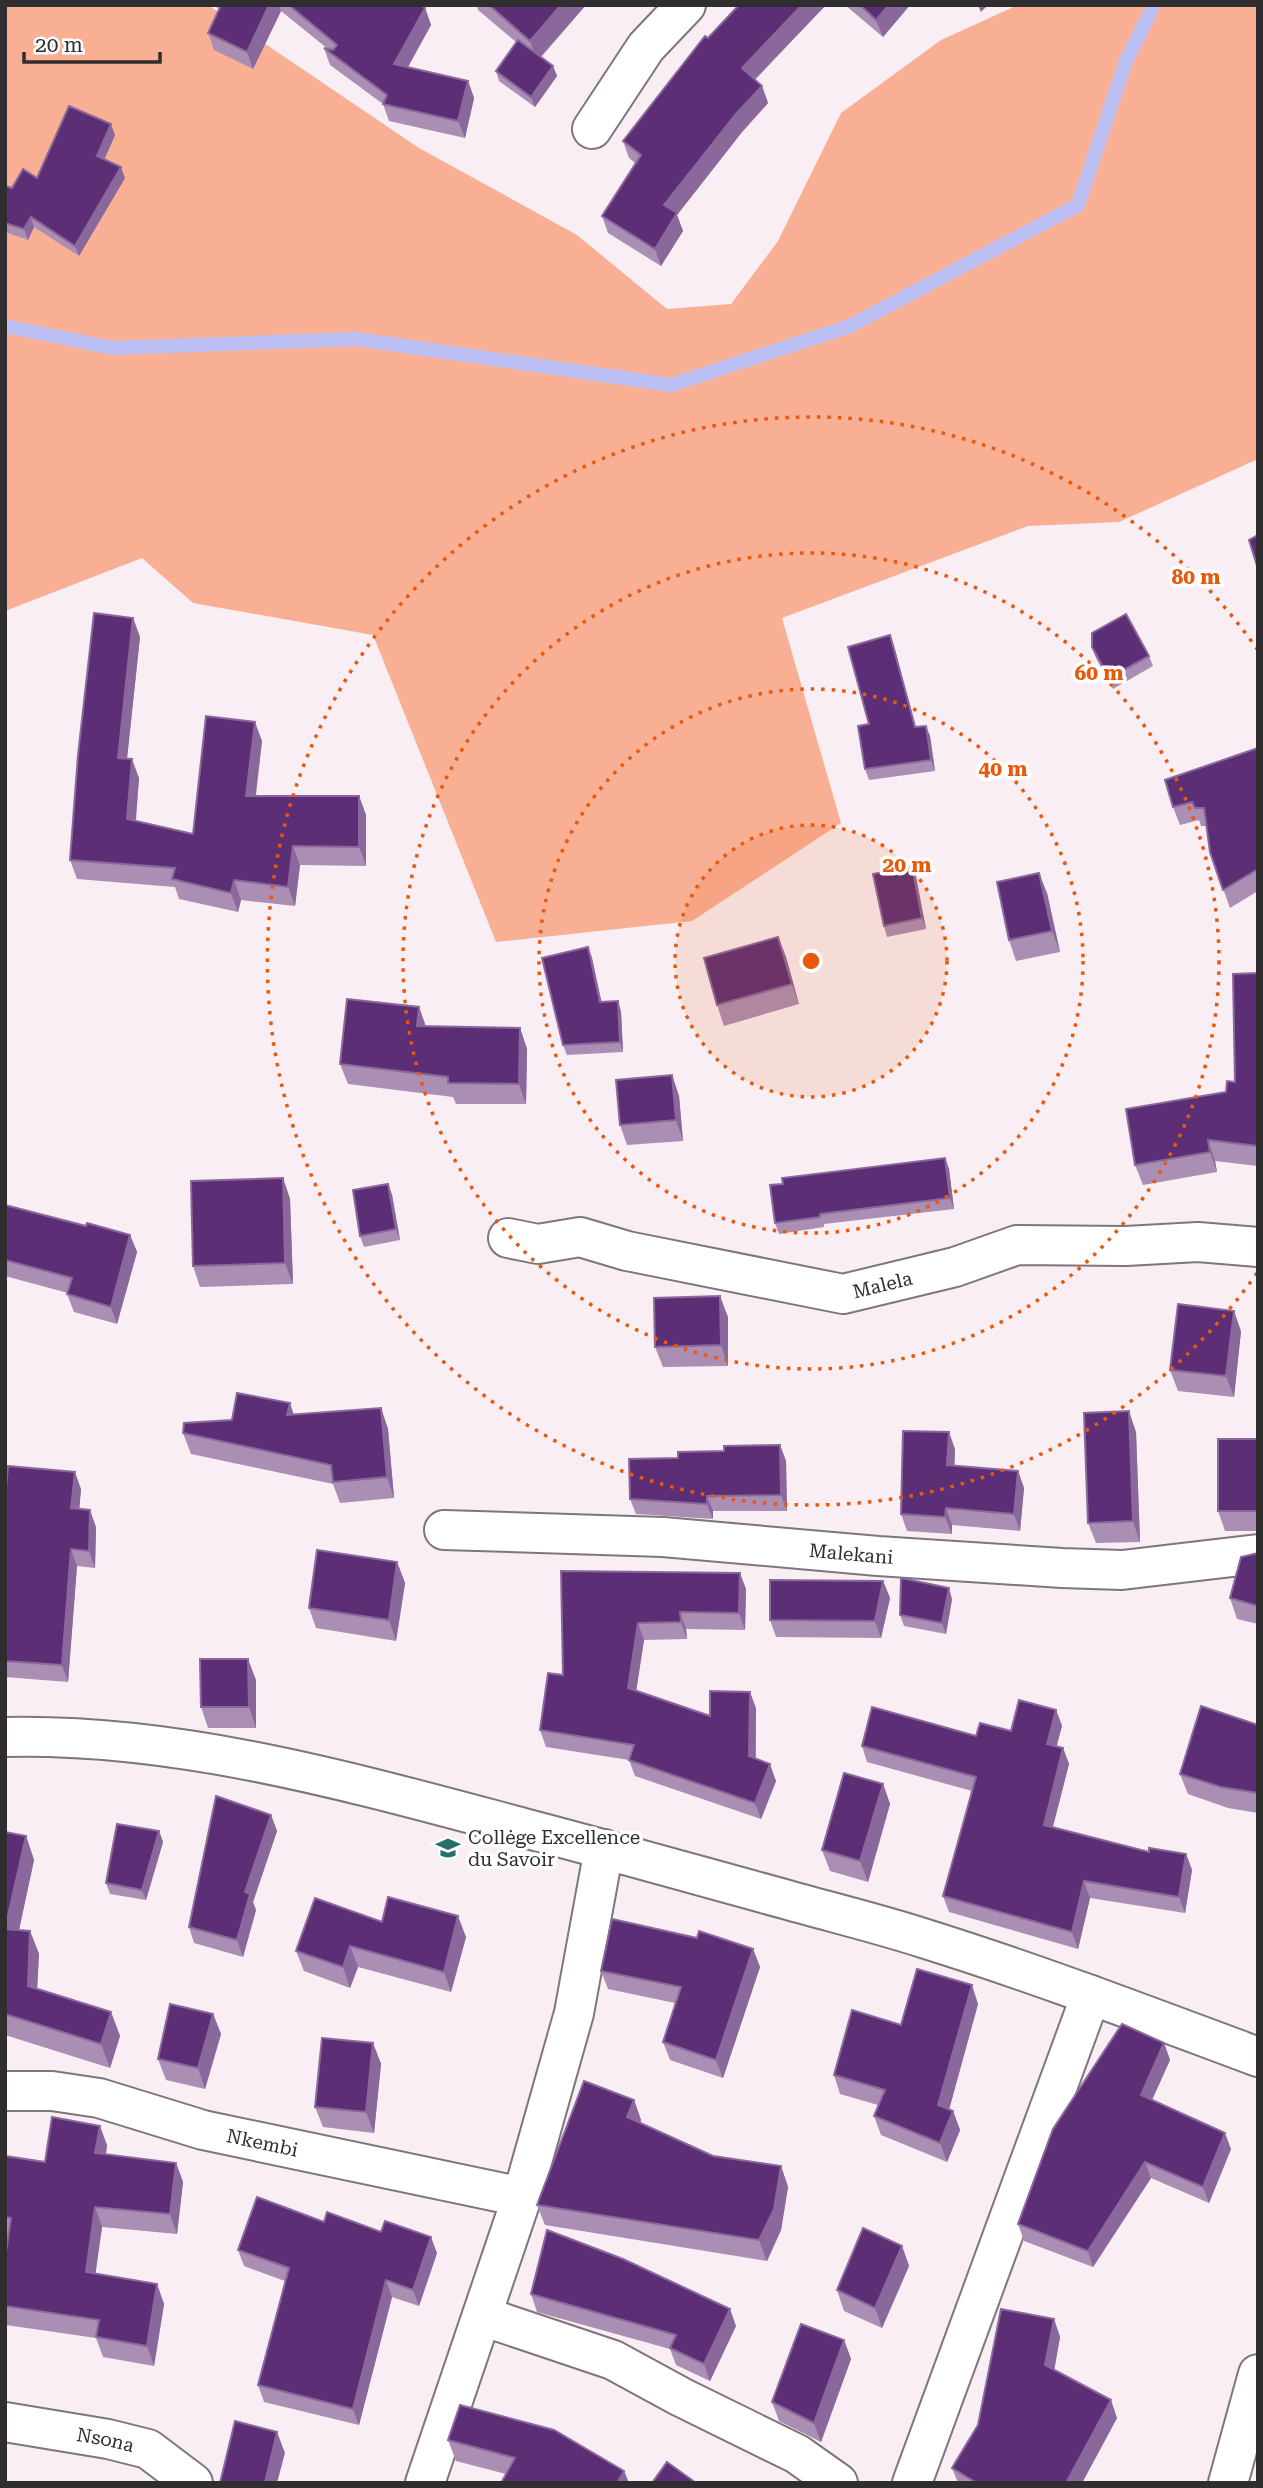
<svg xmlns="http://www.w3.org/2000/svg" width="1263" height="2488" font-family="'Roboto Serif',serif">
<rect width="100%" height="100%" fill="#f8eef4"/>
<!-- green -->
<polygon fill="#f9af94" points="5,5 208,5 419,148 577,235 667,309 731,304 778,241 841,113 941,40 1018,5 1258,5 1258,459 1119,522 1028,526 782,618 841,823 692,921 496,942 373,635 193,603 142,558 5,611"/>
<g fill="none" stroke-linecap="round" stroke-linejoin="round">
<!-- stream -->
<polyline stroke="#babef3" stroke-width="14" points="5,326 112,348 356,339 671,385 850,326 1078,205 1126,61 1154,5"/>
<!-- minor casing -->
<g stroke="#7e767b" stroke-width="42">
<g id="minor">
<polyline points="592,129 646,47 686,5"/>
<path id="s1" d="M 508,1238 L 538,1244 L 580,1237 L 627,1251 L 843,1294 L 955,1267 L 1017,1245 L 1126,1246 L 1198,1242 L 1258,1247"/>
<path id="s2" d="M 444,1530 L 663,1537 L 878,1556 L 1062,1568 L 1122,1570 L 1258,1554"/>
<path d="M 5,1737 C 181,1733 355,1783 524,1828 C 612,1851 700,1876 788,1900 C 834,1913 880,1924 926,1939 C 1038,1974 1148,2016 1258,2057"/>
<path id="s3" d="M 5,2091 L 52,2091 L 99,2098 L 203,2130 L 522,2197"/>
<polyline points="482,2316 613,2360 681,2397 797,2454 838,2483"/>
<path id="s4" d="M 5,2422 L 108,2439 L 148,2449 L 193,2483"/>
<polyline points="425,2483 522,2197 574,2013 604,1849"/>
<polyline points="912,2483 1091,1995"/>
<polyline points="1228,2483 1258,2374"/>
</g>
</g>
<!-- minor -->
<use href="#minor" stroke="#fff" stroke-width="38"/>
</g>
<!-- wall -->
<g fill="#aa8eb4">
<polygon points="214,5 420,5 425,8 431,25 408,67 468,81 474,98 465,138 389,121 383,104 330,65 324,48 328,49 281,11 253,69 214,50 208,33 219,9"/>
<polygon points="477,5 586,5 541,57 553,66 557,76 535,107 499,81 496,71 516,42 478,10"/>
<polygon points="826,5 755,80 762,86 768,103 742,132 677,215 683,231 661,266 608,233 602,216 635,163 629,158 623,141 708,38"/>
<polygon points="845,5 910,5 883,37"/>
<polygon points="115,135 104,160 125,178 79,256 34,227 28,240 5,232 5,186 12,188 37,178"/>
<polygon points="133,618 140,637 127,759 139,778 136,821 193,834 262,741 256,796 359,796 366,815 366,866 300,865 295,906 241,900 238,912 179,899 175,887 77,879 70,860"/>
<polygon points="890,635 894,646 916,727 926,726 930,736 935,771 869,780 865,769 869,724"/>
<polygon points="1092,647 1149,656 1153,666 1113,689 1096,658"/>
<polygon points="1258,748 1258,891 1230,908 1210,852 1207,826 1201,826 1199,820 1180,825 1173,807"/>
<polygon points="912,866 916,877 926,929 887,937 884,926"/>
<polygon points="1047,893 1060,952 1016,961 1009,940"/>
<polygon points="778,937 786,957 799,1004 724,1026 717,1005"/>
<polygon points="588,947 592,958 601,1002 618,1001 621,1012 623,1052 567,1055 563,1045"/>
<polygon points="1258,973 1258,1166 1215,1161 1217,1172 1143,1185 1135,1165 1226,1092 1235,1082"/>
<polygon points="419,1007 426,1026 520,1028 527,1049 526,1104 456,1104 453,1097 348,1084 340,1064"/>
<polygon points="672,1075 679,1096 683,1141 627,1145 620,1125"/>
<polygon points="945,1158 949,1169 954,1209 824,1224 824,1227 779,1234 775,1223"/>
<polygon points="283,1178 290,1199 293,1284 200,1287 193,1266"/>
<polygon points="388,1184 392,1195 400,1240 364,1247 360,1236"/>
<polygon points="5,1205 86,1226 130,1235 137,1252 117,1324 74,1312 67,1294 68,1293 5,1276"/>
<polygon points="728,1317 728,1366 663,1367 655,1347"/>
<polygon points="1241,1331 1234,1397 1178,1391 1170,1370"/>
<polygon points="381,1408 388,1429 394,1498 340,1503 333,1484 191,1454 183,1433 232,1420"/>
<polygon points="1136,1432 1140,1542 1096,1543 1088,1523"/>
<polygon points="1258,1439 1258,1531 1225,1531 1218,1511"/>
<polygon points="780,1445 786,1461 787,1511 713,1511 713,1519 636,1514 630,1499 678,1458 724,1451"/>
<polygon points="955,1449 954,1466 1018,1471 1024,1488 1020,1531 952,1525 952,1534 907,1531 901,1514"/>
<polygon points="81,1489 79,1509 96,1527 95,1568 77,1566 68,1682 5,1677 5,1499"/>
<polygon points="1258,1553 1258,1624 1237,1619 1230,1598 1254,1555"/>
<polygon points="397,1562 405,1583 396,1641 316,1628 309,1608"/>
<polygon points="561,1571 746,1589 745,1630 686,1629 687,1639 644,1640 636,1691 710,1716 756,1708 756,1759 776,1781 761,1819 635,1776 629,1760 546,1747 540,1730 563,1675"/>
<polygon points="883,1581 890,1598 881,1638 776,1637 770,1620"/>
<polygon points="952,1599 946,1634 904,1626 900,1615"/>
<polygon points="256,1680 256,1728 208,1728 201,1707"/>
<polygon points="1056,1710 1062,1726 1056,1746 1063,1748 1069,1764 1053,1827 1149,1852 1186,1854 1192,1870 1185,1913 1090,1898 1078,1949 949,1912 943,1896 972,1791 867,1762 862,1746 976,1736 1011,1731"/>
<polygon points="1258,1725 1258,1813 1228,1808 1188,1794 1180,1774"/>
<polygon points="883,1784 890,1804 868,1882 830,1871 822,1850"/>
<polygon points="271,1815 277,1831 253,1902 256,1910 243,1957 194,1943 189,1927"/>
<polygon points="159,1831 163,1842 146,1900 110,1894 106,1883"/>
<polygon points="5,1832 26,1836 34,1860 19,1930 30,1931 39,1954 37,1989 111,2012 120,2036 110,2068 5,2035"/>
<polygon points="382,1922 466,1937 451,1992 358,1967 350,1988 304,1971 296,1951"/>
<polygon points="697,1938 753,1949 760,1967 723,2078 670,2060 663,2042 675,2003 608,1989 601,1971"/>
<polygon points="978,2004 949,2110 953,2111 960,2130 947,2162 881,2135 874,2116 878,2105 840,2094 834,2075 901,2025"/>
<polygon points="213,2014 221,2034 205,2089 166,2080 158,2059"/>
<polygon points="373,2043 381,2064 374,2133 323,2127 315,2107"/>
<polygon points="1164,2043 1170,2060 1152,2100 1231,2149 1209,2203 1151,2178 1093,2267 1024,2241 1018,2224"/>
<polygon points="634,2100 641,2120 640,2122 713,2156 781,2166 788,2187 781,2230 767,2261 545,2225 537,2205"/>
<polygon points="107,2145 106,2155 176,2163 183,2182 177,2234 102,2227 95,2274 157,2284 164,2304 154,2366 103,2357 96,2338 6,2325 5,2323 5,2259 8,2236 5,2236 5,2156 45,2162"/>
<polygon points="324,2222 437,2253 419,2306 392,2297 359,2425 264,2402 258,2385 285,2281 244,2266 238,2250"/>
<polygon points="902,2246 909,2266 882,2328 844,2311 837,2290"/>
<polygon points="531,2294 736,2326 710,2381 676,2365 670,2349 537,2312"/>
<polygon points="1054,2319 1060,2337 1054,2370 1117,2418 1082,2483 958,2483 952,2468"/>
<polygon points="844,2340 851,2359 821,2442 779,2421 772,2402"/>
<polygon points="448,2440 624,2471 629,2483 501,2483 506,2474 456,2461"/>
</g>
<!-- shaded-wall -->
<g fill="#8a689b">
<polygon points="269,5 279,5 281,11 253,69 247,52"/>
<polygon points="561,5 586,5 537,61 530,41"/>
<polygon points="802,5 826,5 748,86 742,68"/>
<polygon points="889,5 910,5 883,37 876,20"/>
<polygon points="978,5 988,5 981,12"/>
<polygon points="425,8 431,25 400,81 394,64"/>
<polygon points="553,66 557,76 535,107 531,97"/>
<polygon points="468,81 474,98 465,138 458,121"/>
<polygon points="762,86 768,103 742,132 677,215 683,231 661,266 655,249 664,205 736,114"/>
<polygon points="111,124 115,135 101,167 97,156"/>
<polygon points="121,167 125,178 79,256 75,246"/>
<polygon points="31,217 34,227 28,240 24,229"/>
<polygon points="133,618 140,637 125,777 118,758"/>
<polygon points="890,635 894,646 918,738 915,727"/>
<polygon points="255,722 262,741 253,816 246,796"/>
<polygon points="926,726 930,736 935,771 931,760"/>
<polygon points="132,759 139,778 134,839 127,819"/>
<polygon points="359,796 366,815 366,866 359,847"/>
<polygon points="293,846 300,865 295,906 288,887"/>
<polygon points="912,866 916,877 926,929 922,918"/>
<polygon points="1039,873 1047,893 1060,952 1052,931"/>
<polygon points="234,880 241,900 238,912 231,893"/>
<polygon points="778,937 786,957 799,1004 792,984"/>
<polygon points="588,947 592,958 604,1013 600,1002"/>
<polygon points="618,1001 621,1012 623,1052 620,1042"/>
<polygon points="419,1007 426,1028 417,1026"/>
<polygon points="520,1028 527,1049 526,1104 519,1084"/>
<polygon points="672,1075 679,1096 683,1141 676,1120"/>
<polygon points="1208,1140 1215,1161 1217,1172 1210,1152"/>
<polygon points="945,1158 949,1169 954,1209 950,1198"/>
<polygon points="283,1178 290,1199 293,1284 285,1263"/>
<polygon points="388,1184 392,1195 400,1240 396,1229"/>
<polygon points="130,1235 137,1252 117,1324 111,1307"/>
<polygon points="720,1296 728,1317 728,1366 721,1345"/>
<polygon points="1234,1311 1241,1331 1234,1397 1226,1376"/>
<polygon points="290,1403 297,1424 287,1415"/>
<polygon points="381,1408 388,1429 394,1498 387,1477"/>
<polygon points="1129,1411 1136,1432 1140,1542 1133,1521"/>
<polygon points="949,1432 955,1449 954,1482 947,1465"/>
<polygon points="780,1445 786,1461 787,1511 781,1495"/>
<polygon points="1018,1471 1024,1488 1020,1531 1014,1514"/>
<polygon points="75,1472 81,1489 78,1525 71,1508"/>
<polygon points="707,1496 713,1511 713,1519 707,1504"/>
<polygon points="946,1508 952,1525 952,1534 945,1517"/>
<polygon points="90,1510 96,1527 95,1568 89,1551"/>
<polygon points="71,1549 77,1566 68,1682 62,1665"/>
<polygon points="397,1562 405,1583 396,1641 389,1620"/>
<polygon points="740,1573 746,1589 745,1630 739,1613"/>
<polygon points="883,1581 890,1598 881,1638 875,1621"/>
<polygon points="949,1588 952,1599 946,1634 942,1623"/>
<polygon points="680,1612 686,1629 687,1639 681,1622"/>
<polygon points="638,1623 644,1640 634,1705 628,1688"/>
<polygon points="248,1659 256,1680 256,1728 249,1707"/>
<polygon points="750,1692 756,1708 755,1773 749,1756"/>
<polygon points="1056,1710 1062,1726 1053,1760 1047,1744"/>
<polygon points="1063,1748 1069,1764 1049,1841 1044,1825"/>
<polygon points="770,1764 776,1781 761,1819 755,1803"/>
<polygon points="883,1784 890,1804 868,1882 860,1861"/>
<polygon points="271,1815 277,1831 253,1902 256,1910 243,1957 237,1940 245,1892"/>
<polygon points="159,1831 163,1842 146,1900 142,1890"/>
<polygon points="26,1836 34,1860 14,1953 5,1929"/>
<polygon points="1186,1854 1192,1870 1185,1913 1179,1897"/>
<polygon points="1084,1881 1090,1898 1078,1949 1072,1932"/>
<polygon points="458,1916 466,1937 451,1992 444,1972"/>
<polygon points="30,1931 39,1954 36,2010 28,1986"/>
<polygon points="350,1946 358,1967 350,1988 343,1967"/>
<polygon points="753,1949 760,1967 723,2078 716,2060"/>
<polygon points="972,1985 978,2004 945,2124 938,2105"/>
<polygon points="111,2012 120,2036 110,2068 101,2044"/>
<polygon points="213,2014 221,2034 205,2089 198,2068"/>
<polygon points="373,2043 381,2064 374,2133 366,2112"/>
<polygon points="1164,2043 1170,2060 1147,2111 1141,2095"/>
<polygon points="634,2100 641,2120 635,2137 627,2117"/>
<polygon points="953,2111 960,2130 947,2162 940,2143"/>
<polygon points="100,2126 107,2145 103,2173 95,2153"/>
<polygon points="1225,2133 1231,2149 1209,2203 1203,2187"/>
<polygon points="1145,2162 1151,2178 1093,2267 1088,2251"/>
<polygon points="176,2163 183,2182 177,2234 170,2214"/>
<polygon points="781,2166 788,2187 781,2230 767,2261 759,2240"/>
<polygon points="95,2207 102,2227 93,2292 86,2272"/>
<polygon points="431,2237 437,2253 419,2306 413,2290"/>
<polygon points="902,2246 909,2266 882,2328 875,2308"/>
<polygon points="386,2280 392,2297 359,2425 353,2409"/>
<polygon points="157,2284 164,2304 154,2366 147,2346"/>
<polygon points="730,2309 736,2326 710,2381 704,2364"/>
<polygon points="1054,2319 1060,2337 1052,2383 1045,2365"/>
<polygon points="844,2340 851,2359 821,2442 814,2423"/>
<polygon points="1111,2400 1117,2418 1082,2483 1066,2483"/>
<polygon points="277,2432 285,2453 277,2483 265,2483"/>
<polygon points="624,2471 629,2483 617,2483"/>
</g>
<!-- building -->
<g fill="#5b2e75" stroke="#8a689b" stroke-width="2">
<polygon points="221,5 269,5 247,52 208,33"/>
<polygon points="289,5 420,5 425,8 394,64 468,81 458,121 383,104 387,95 324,48 333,50 337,45"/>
<polygon points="489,5 561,5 530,41"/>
<polygon points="739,5 802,5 742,68 762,86 736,114 664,205 677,213 655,249 602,216 641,155 623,141 705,36 708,38"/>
<polygon points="860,5 889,5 876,20"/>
<polygon points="518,40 553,66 531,97 496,71"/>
<polygon points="69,106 111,124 97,156 121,167 75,246 31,217 24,229 5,223 5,186 12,188 23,169 37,178"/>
<polygon points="1258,535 1258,569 1249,540"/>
<polygon points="94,613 133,618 118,758 132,759 127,819 193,834 206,716 255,722 246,796 359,796 359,847 293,846 288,887 234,880 231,893 172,879 175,868 70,860 78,755"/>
<polygon points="1126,614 1149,656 1109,678 1092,647 1092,633"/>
<polygon points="890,635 915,727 926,726 931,760 865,769 858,726 869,724 848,647"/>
<polygon points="1258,748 1258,869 1223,890 1210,852 1204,808 1195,808 1192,802 1173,807 1165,780"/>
<polygon points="912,866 922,918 884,926 873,874"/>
<polygon points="1039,873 1052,931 1009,940 997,882"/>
<polygon points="778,937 792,984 717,1005 704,958"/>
<polygon points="588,947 600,1002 618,1001 620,1042 563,1045 542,958"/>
<polygon points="1258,973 1258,1146 1208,1140 1210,1152 1135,1165 1126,1109 1226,1092 1227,1081 1235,1082 1233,974"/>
<polygon points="347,999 419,1007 417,1026 520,1028 519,1084 448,1083 448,1077 340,1064"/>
<polygon points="672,1075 676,1120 620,1125 616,1080"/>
<polygon points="945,1158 950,1198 820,1214 820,1217 775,1223 770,1185 783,1184 782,1178"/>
<polygon points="283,1178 285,1263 193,1266 191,1181"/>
<polygon points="388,1184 396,1229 360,1236 353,1190"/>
<polygon points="5,1205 86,1226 87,1223 130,1235 111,1307 67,1294 72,1278 5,1260"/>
<polygon points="720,1296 721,1345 655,1347 654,1298"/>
<polygon points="1178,1304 1234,1311 1226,1376 1170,1370"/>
<polygon points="237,1393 290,1403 287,1415 381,1408 387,1477 333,1482 331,1465 183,1433 184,1423 232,1420"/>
<polygon points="1129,1411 1133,1521 1088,1523 1084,1413"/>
<polygon points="903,1431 949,1432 947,1465 1018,1471 1014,1514 946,1508 945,1517 901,1514"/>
<rect x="1218" y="1439" width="40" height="72"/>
<polygon points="780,1445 781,1495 707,1496 707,1504 630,1499 629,1459 678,1458 678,1452 724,1451 724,1446"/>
<polygon points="8,1466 75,1472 71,1508 90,1510 89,1551 71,1549 62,1665 5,1661 5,1499"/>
<polygon points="317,1550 397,1562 389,1620 309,1608"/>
<polygon points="1258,1553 1258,1606 1230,1598 1241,1557"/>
<polygon points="561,1571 740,1573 739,1613 680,1612 681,1622 638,1623 628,1688 710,1716 710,1691 750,1692 749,1756 770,1764 755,1803 629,1760 634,1745 540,1730 548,1673 563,1675"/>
<polygon points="901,1578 949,1588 942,1623 900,1615"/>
<polygon points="770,1580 883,1581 875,1621 770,1620"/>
<polygon points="200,1659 248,1659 249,1707 201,1707"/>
<polygon points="1019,1700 1056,1710 1047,1744 1063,1748 1044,1825 1149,1852 1149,1848 1186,1854 1179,1897 1084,1881 1072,1932 943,1896 976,1777 862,1746 872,1707 976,1736 980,1723 1011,1731"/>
<polygon points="1201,1706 1258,1725 1258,1793 1221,1787 1180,1774"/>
<polygon points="844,1773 883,1784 860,1861 822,1850"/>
<polygon points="216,1796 271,1815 245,1892 250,1894 237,1940 189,1927"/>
<polygon points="117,1824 159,1831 142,1890 106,1883"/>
<polygon points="5,1832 26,1836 5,1929"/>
<polygon points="388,1897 458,1916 444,1972 350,1946 343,1967 296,1951 315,1898 382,1922"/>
<polygon points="612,1919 697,1938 699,1931 753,1949 716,2060 663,2042 681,1987 601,1971"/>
<polygon points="5,1929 30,1931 28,1986 111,2012 101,2044 5,2014"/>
<polygon points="917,1969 972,1985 938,2105 953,2111 940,2143 874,2116 885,2090 834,2075 852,2010 901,2025"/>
<polygon points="170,2004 213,2014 198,2068 158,2059"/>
<polygon points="1122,2024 1164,2043 1141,2095 1225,2133 1203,2187 1145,2162 1088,2251 1018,2224 1053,2129"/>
<polygon points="322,2038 373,2043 366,2112 315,2107"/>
<polygon points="584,2081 634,2100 627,2117 713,2156 781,2166 774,2209 759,2240 537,2205"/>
<polygon points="52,2117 100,2126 95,2153 176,2163 170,2214 95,2207 86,2272 157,2284 147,2346 96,2337 99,2320 5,2306 5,2259 11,2218 5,2217 5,2156 45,2162"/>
<polygon points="257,2197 324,2222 327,2212 381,2232 385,2221 431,2237 413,2290 386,2280 353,2409 258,2385 289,2268 238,2250"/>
<polygon points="863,2228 902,2246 875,2308 837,2290"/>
<polygon points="547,2230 623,2259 730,2309 704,2364 670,2348 676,2335 531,2294"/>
<polygon points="1001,2309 1054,2319 1045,2365 1111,2400 1066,2483 977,2483 952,2468 978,2425"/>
<polygon points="801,2324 844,2340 814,2423 772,2402"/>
<polygon points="460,2405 554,2430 624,2471 617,2483 501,2483 515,2458 448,2440"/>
<polygon points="235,2421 277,2432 265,2483 220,2483"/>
<polygon points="667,2462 696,2483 652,2483"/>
</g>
<!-- distance rings -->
<circle cx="811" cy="961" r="136" fill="#e8590c" fill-opacity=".12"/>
<g fill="none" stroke="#e8590c" stroke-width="3.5" stroke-dasharray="3.5 7">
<circle cx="811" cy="961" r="136"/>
<circle cx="811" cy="961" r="272"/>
<circle cx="811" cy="961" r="408"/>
<path d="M1257 1273A544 544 0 1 1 1257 649"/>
</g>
<!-- icons -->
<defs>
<g id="school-bare" transform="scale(1.89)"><path d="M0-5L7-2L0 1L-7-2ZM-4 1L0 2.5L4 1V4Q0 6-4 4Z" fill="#25706d" stroke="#fff" stroke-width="2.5" paint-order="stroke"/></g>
</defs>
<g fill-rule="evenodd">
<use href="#school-bare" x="448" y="1848"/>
</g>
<g text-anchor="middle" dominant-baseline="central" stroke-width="7" stroke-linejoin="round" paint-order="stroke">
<!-- street labels -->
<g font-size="19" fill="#302d2f" stroke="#fff">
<text stroke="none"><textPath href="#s1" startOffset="383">Malela</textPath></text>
<text stroke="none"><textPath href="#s2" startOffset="408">Malekani</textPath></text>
<text stroke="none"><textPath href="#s3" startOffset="264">Nkembi</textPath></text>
<text stroke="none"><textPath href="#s4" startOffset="102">Nsona</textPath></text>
</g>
<!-- poi labels -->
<g font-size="19" fill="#302d2f" stroke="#fff" text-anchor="start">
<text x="468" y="1837">Collėge Excellence<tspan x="468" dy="22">du Savoir</tspan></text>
</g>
</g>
<circle cx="811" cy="961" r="10" fill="#e8590c" stroke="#fff" stroke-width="3.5"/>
<g font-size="21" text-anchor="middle" font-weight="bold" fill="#e8590c" stroke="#fff" stroke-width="7" stroke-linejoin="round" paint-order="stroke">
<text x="1196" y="584">80 m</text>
<text x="1099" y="680">60 m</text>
<text x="1003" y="776">40 m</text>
<text x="907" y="872">20 m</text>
</g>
<!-- border -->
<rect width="1263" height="2488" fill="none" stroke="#302d2f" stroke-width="14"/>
<!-- scale -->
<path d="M24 52v10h136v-10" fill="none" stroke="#302d2f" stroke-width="3.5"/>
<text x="35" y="52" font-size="21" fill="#302d2f" stroke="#ffffff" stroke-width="5" paint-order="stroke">20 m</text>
</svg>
